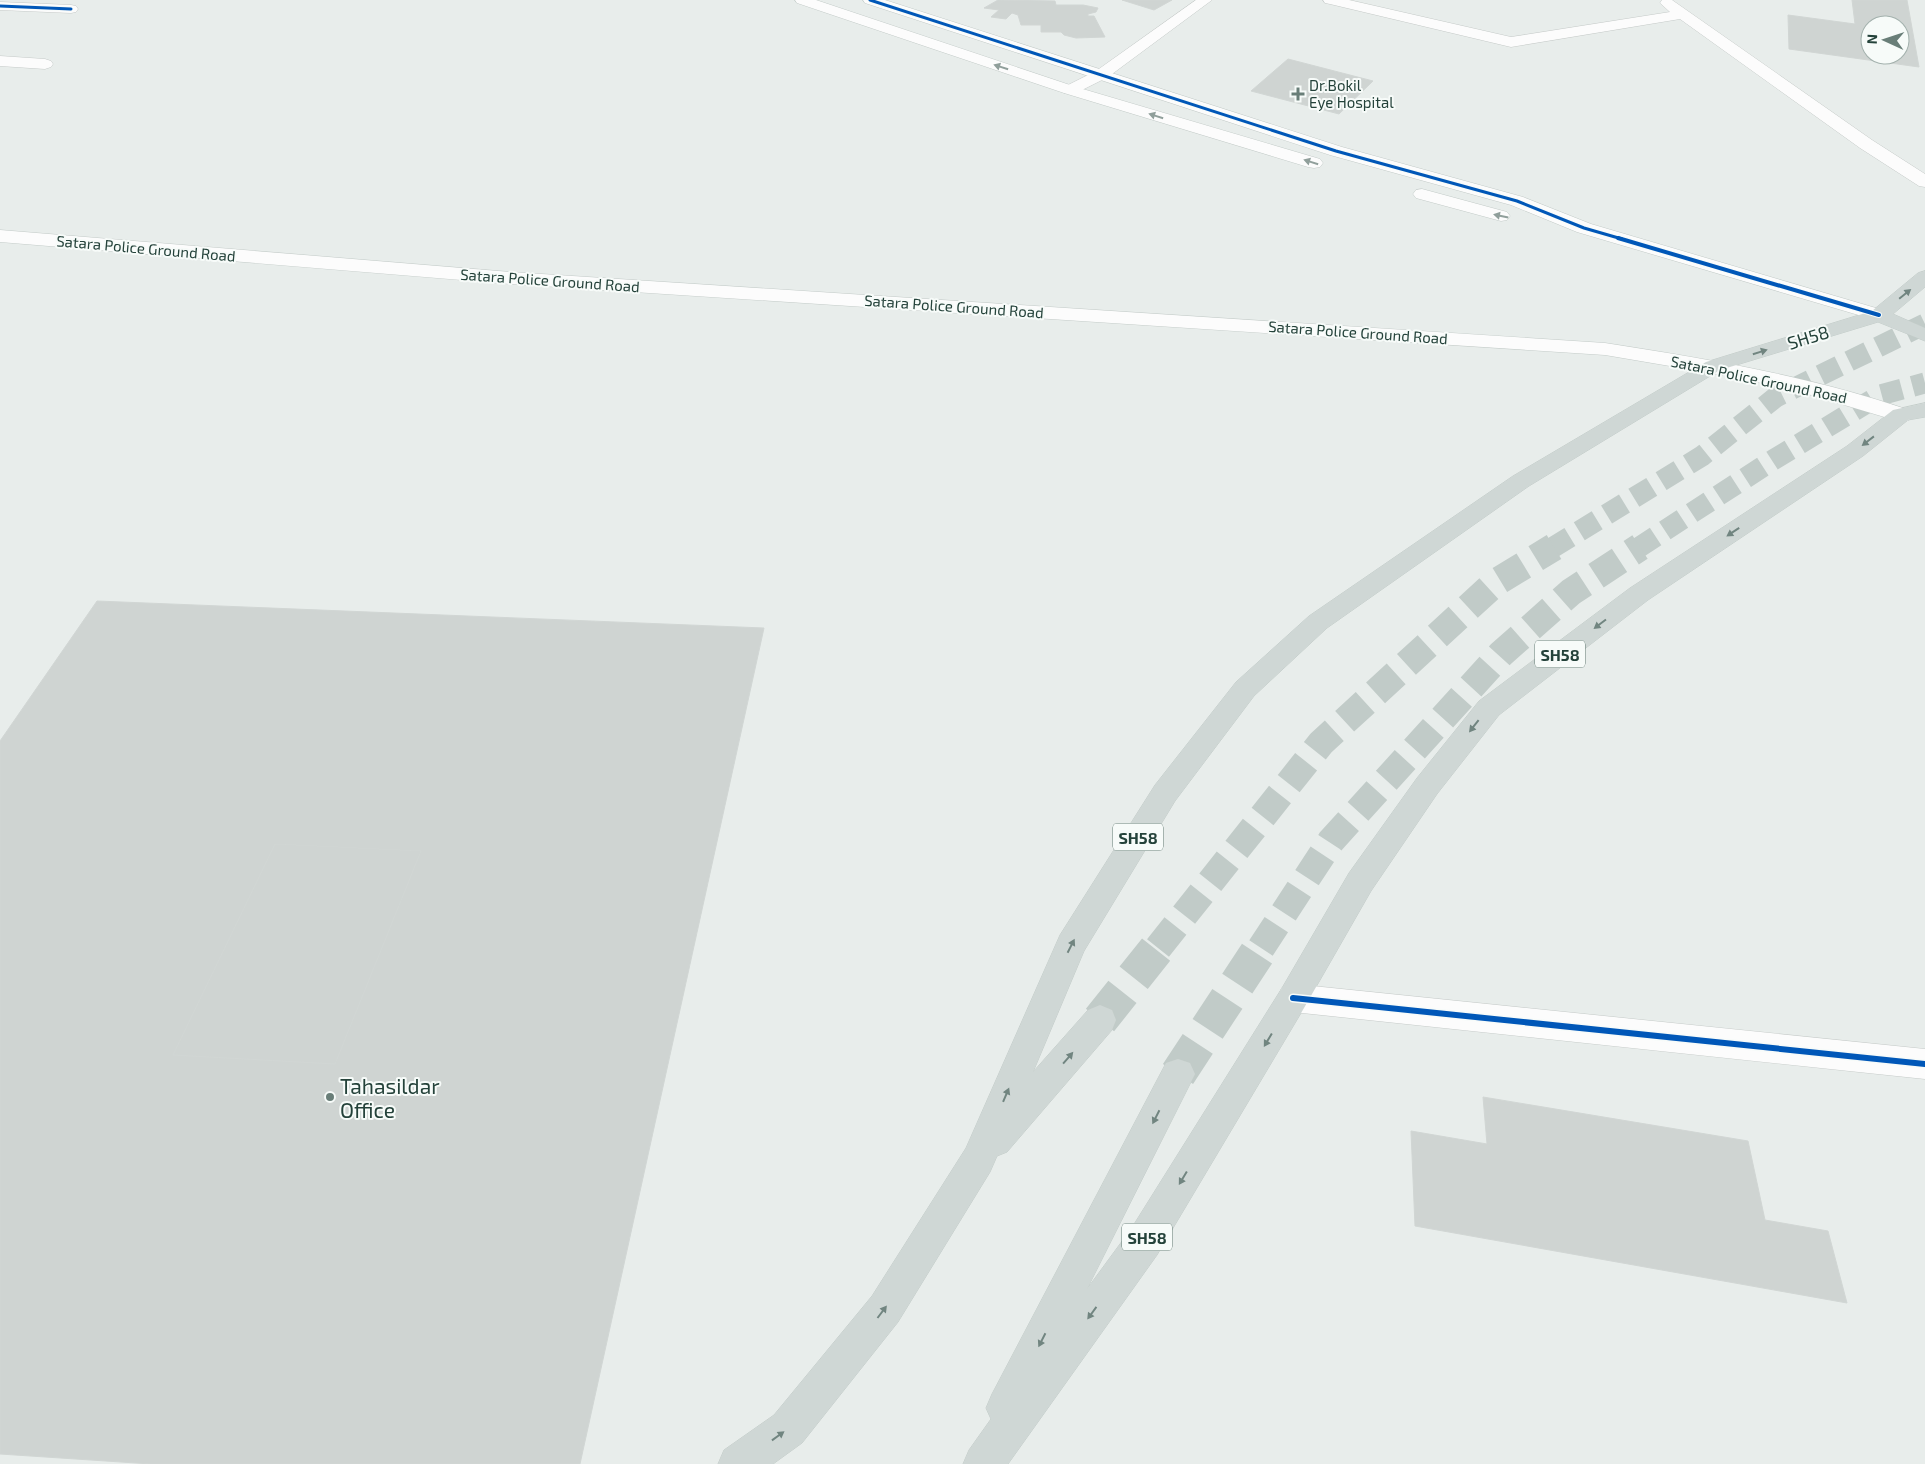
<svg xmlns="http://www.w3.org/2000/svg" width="1925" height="1464" font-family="'Exo 2',sans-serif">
<rect width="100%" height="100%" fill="#e8edeb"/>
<!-- building -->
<g fill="#cfd4d2" stroke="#d1d6d4" fill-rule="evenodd">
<polygon points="998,0 1055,1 1056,5 1083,5 1098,8 1096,12 1088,14 1088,16 1094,16 1105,37 1076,38 1064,35 1061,32 1041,32 1041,25 1021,25 1018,15 1012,13 1006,19 991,17 999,10 984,8"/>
<polygon points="1122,0 1172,0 1154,10"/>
<path d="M 1852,0 L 1907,0 L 1919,67 L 1789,49 L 1788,15 L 1855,24 ZM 1870,25 L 1900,25 L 1900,55 L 1870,55 Z"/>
<polygon points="1288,59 1373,81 1339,114 1251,91"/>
<polygon points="97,601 764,628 580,1464 151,1464 0,1454 0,741"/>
<polygon points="275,844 421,851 335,1064 173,1055"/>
<polygon points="1483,1097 1748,1141 1765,1220 1828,1231 1847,1303 1415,1226 1411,1131 1487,1144"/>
</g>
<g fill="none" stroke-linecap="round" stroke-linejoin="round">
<!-- primary-tunnel-far2 -->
<g stroke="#c1cbc8" stroke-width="21" stroke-dasharray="21 11" stroke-linecap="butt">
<polyline points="1552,548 1702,456 1776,397 1925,324"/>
<polyline points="1638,548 1773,460 1880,395 1925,383"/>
</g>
<!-- primary-tunnel-far1 -->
<g stroke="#c1cbc8" stroke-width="28" stroke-dasharray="28 14" stroke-linecap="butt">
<polyline points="1158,948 1321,743 1495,583 1554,547"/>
<polyline points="1261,948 1331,841 1501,654 1571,592 1640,547"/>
</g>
<!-- primary-tunnel -->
<g stroke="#c1cbc8" stroke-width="36" stroke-dasharray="36 18" stroke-linecap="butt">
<polyline points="1100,1020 1159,946"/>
<polyline points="1178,1074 1262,946"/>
</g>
<!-- street casing -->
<g stroke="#c5cac8" stroke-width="1">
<g id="street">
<polygon points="1196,0 1212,0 1108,77 1076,93 1064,93 1062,90 1064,87 1096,71"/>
<polygon points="1323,0 1349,0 1511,37 1670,12 1660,3 1662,0 1672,0 1872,140 1925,174 1925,187 1919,186 1860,148 1680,19 1511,47 1330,4 1325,3"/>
<polygon points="0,2 71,5 76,6 78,9 76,12 71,13 0,10"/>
<polygon points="0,56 45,59 51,61 53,64 51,67 45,69 0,66"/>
<polygon points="1293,984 1925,1049 1925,1079 1293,1012 1282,1008 1277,998 1282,988"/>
</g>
</g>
<!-- secondary casing -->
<g stroke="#c3cbc8" stroke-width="1">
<g id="secondary">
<polygon points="795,0 816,0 1076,87 1320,159 1323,163 1320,167 1314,168 1308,167 1064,93 797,3"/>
<polygon points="863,0 885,0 1342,147 1523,197 1591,224 1886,311 1889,315 1886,319 1879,321 1872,319 1577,232 1511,205 1330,155 865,3"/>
<polygon points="1422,189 1507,212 1510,216 1507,220 1501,221 1416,198 1413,194 1416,190"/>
<path d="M 0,230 L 511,272 L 1605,343 C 1708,359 1810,376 1909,410 L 1912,415 L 1909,420 L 1901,422 L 1791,389 L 1717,374 L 1605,355 L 511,284 L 0,242 Z"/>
</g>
</g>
<!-- primary casing -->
<g stroke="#c3ccc9" stroke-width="1">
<g id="primary">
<polygon points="1925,271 1925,287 1893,314 1925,328 1925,341 1878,322 1720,370 1529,486 1327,628 1254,696 1175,801 1084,951 1033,1072 1088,1010 1100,1005 1112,1010 1116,1020 1112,1030 1007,1152 997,1156 990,1172 898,1322 802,1443 773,1464 718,1464 724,1450 774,1415 872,1296 966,1148 1060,935 1155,785 1236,682 1309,616 1513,476 1706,362 1872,311 1918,273"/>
<polygon points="1925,403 1925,417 1908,420 1863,456 1648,600 1499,715 1437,794 1371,891 1304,1008 1157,1255 1008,1464 963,1464 969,1450 991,1419 986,1408 992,1394 1166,1063 1178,1059 1190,1063 1195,1074 1087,1289 1131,1229 1282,988 1349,873 1417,778 1479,701 1630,588 1847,446 1893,410"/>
</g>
</g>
<!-- street -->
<use href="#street" fill="#fcfcfc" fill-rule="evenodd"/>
<!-- secondary -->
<use href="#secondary" fill="#fcfcfc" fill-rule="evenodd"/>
<!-- primary -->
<use href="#primary" fill="#cfd7d5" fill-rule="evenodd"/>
<!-- cycleway-far2 casing -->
<g stroke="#f7fbf9" stroke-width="5">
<g id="cycleway-far2">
<polyline points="870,0 1336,151 1517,201 1584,228 1622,239"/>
<polyline points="0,6 71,9"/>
</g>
</g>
<!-- cycleway-far1 casing -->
<g stroke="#f7fbf9" stroke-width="6">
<polyline id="cycleway-far1" points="1618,238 1879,315"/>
</g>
<!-- cycleway casing -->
<g stroke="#f7fbf9" stroke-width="9">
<polyline id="cycleway" points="1293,998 1925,1064"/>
</g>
<!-- cycleway-far2 -->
<use href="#cycleway-far2" stroke="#0057b8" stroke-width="3"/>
<!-- cycleway-far1 -->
<use href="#cycleway-far1" stroke="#0057b8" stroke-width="4"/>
<!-- cycleway -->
<use href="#cycleway" stroke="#0057b8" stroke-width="6"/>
</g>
<!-- one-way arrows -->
<defs><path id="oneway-solid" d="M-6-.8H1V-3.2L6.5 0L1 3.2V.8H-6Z" transform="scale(1.25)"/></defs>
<g fill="#909f9b">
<use href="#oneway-solid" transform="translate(1001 67) rotate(-162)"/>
<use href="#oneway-solid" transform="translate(1156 116) rotate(-163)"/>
<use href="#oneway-solid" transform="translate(1311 162) rotate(-163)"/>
<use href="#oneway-solid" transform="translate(1501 216) rotate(-168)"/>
</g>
<g fill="#718580">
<use href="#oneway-solid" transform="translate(1905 294) rotate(-39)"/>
<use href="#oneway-solid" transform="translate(1760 352) rotate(-17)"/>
<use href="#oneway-solid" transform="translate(1868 441) rotate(142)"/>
<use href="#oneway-solid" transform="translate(1733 532) rotate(146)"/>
<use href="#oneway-solid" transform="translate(1600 624) rotate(143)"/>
<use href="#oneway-solid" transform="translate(1474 726) rotate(128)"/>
<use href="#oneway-solid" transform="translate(1071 946) rotate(-63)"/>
<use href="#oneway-solid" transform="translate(1268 1040) rotate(121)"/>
<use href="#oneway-solid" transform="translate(1068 1058) rotate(-49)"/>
<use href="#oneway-solid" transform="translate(1006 1095) rotate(-67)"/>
<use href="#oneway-solid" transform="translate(1156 1117) rotate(117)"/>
<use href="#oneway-solid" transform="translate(1183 1178) rotate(121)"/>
<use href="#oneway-solid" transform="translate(882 1312) rotate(-53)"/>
<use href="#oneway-solid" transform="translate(1092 1313) rotate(126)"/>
<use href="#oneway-solid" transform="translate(1042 1340) rotate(117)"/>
<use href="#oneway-solid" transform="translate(778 1436) rotate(-36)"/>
</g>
<!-- markers -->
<g fill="#697e78" stroke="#f7fbf9" stroke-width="2">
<path d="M1295.5 86.5h5v5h5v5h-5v5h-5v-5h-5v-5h5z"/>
<circle cx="330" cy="1097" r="5"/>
</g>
<g text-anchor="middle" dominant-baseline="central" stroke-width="4" stroke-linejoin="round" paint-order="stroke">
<!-- far-poi labels -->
<g font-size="15" fill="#24423a" stroke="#f7fbf9" text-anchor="start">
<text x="1309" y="85">Dr.Bokil<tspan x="1309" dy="17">Eye Hospital</tspan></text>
</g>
<!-- far-street labels -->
<g font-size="15" fill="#24423a" stroke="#f7fbf9">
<text transform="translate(146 248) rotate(5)">Satara Police Ground Road</text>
<text transform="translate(550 280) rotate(4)">Satara Police Ground Road</text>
<text transform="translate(954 306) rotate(4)">Satara Police Ground Road</text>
<text transform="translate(1358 332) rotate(4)">Satara Police Ground Road</text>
<text transform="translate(1759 379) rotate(12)">Satara Police Ground Road</text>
</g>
<!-- shield labels -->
<g fill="#f7fbf9" stroke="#637a73" stroke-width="1">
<rect x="1535" y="640.5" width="50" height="27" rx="4"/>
<rect x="1113" y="823.5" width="50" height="27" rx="4"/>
<rect x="1122" y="1223.5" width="50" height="27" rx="4"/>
</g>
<g font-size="16" font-weight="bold" fill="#24423a">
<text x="1560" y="654">SH58</text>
<text x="1138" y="837">SH58</text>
<text x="1147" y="1237">SH58</text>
</g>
<!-- street labels -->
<g font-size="18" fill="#24423a" stroke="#f7fbf9">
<text transform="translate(1808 337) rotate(-17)">SH58</text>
</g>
<!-- near-poi labels -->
<g font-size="21" fill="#24423a" stroke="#f7fbf9" text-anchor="start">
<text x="340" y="1085">Tahasildar<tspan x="340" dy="24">Office</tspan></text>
</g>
</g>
<!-- north arrow -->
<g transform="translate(1885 40) rotate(273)"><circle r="24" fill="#f7fbf9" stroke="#a3b1ad"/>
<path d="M0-4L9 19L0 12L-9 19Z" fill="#697e78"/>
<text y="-8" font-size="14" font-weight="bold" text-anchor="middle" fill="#24423a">N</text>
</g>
</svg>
